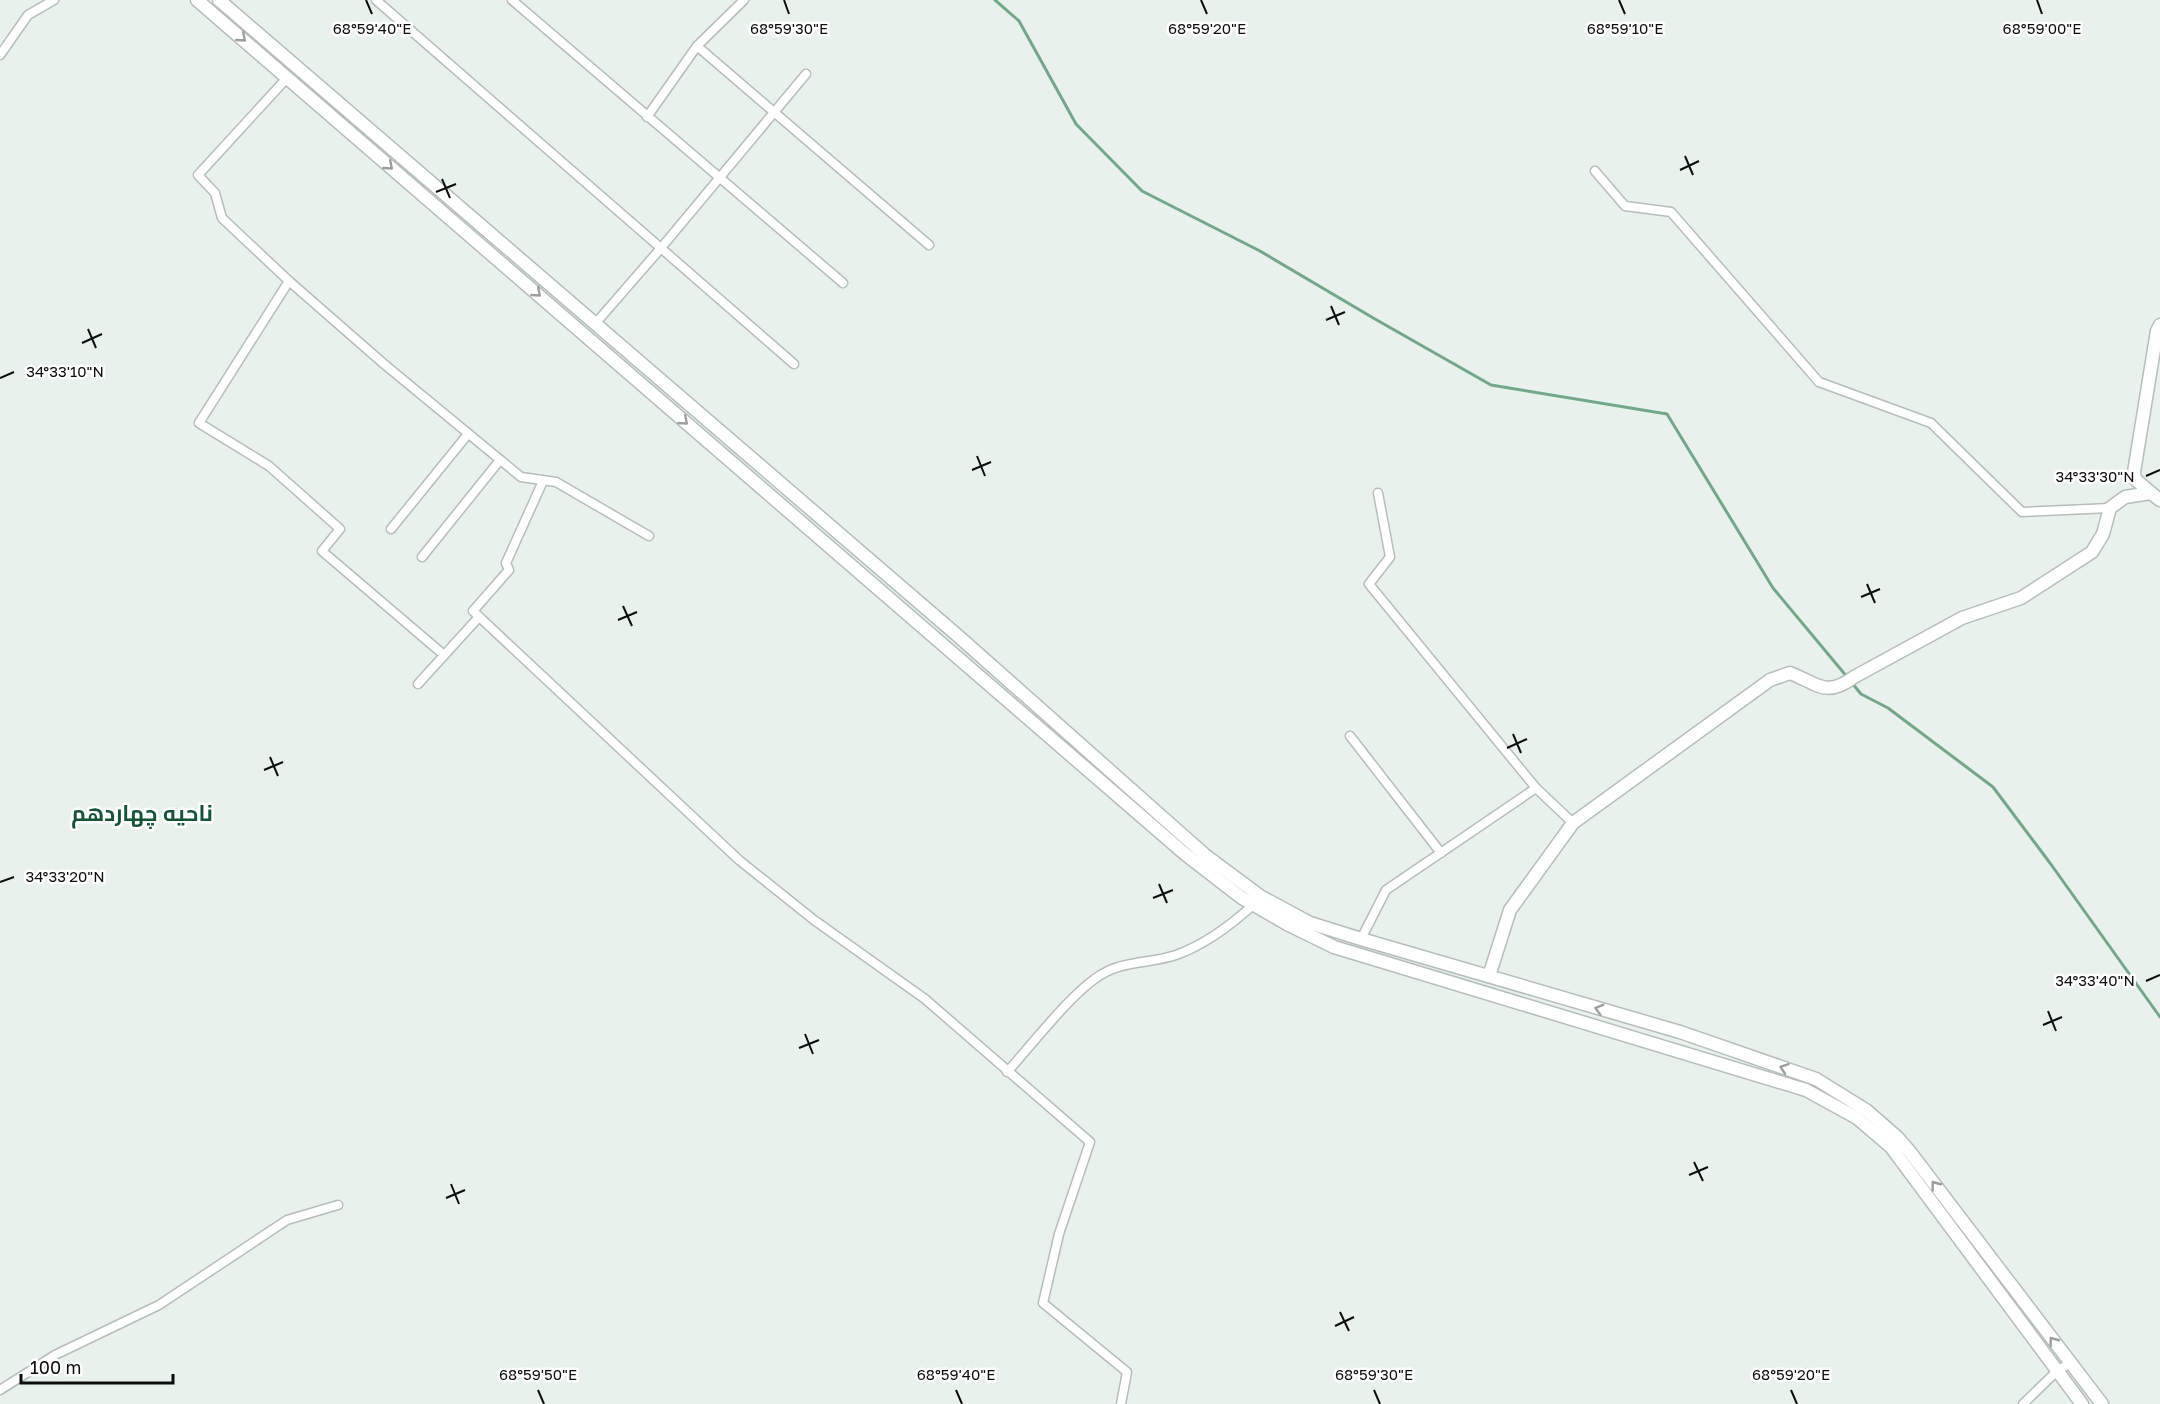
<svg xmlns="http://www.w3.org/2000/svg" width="2160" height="1404" font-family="'Golos Text',Cairo,sans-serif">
<rect width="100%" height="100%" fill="#e8f1eb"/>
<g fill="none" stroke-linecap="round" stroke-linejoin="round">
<!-- stream -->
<g stroke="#73a789" stroke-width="3">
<polyline points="995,0 1019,21 1076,124 1142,191 1260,251 1375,319 1491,385 1667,414 1773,588 1848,678"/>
<polyline points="1852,683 1861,694 1888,708 1993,787 2050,863 2160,1017"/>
</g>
<!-- street casing -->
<g stroke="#b6beb9" stroke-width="11">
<g id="street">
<polyline points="376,0 794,364"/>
<polyline points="512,0 843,283"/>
<polyline points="697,46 929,245"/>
<polyline points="0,55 28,15 54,0"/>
<polyline points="287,78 198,175 215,193 222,218 289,281 384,364 521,477 556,482 649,536"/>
<polyline points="647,117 697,46 744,0"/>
<polyline points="1595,171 1625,206 1671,212 1819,382 1931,423 2022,512 2110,508"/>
<polyline points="289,281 199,423 269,466 340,529 322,551 444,655"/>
<polyline points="595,324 661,248 806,74"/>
<polyline points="543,481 506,563 509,570 473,611 739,860 814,920 925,999 1090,1142 1059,1234 1043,1303 1127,1372 1121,1404"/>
<polyline points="1378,493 1390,557 1369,584 1536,788 1573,823"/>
<polyline points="391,529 468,434"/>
<polyline points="422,557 500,460"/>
<polyline points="418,684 478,618"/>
<polyline points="1350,736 1441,853"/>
<polyline points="1361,939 1386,890 1536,788"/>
<path d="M 1007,1072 C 1032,1045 1074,989 1104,973 C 1126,961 1152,963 1176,955 C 1204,945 1231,925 1253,905"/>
<polyline points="0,1390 55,1355 159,1305 287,1220 338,1205"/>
<polyline points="2023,1404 2057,1371 2070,1363"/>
</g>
</g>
<!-- secondary casing -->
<g stroke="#b6beb9" stroke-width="15">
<g id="secondary">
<polyline points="197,0 1185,854 1242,898 1287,924 1334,947 1806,1090 1857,1118 1891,1147 2082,1404"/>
<polyline points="219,0 957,635 1205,855 1260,896 1310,923 1361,939 1680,1032 1816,1079 1866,1110 1897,1137 1910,1152 2102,1404"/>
<polyline points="2151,493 2135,479 2134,472 2157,331 2160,325"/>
<path d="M 1489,976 L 1510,910 L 1573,823 L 1770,680 L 1790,673 C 1818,684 1826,698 1854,677 L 1962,618 L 2021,598 L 2092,552 L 2103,534 L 2110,508 L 2125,497 L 2151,493 L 2160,500"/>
</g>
</g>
<!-- street -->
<use href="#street" stroke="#fff" stroke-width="8"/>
<!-- secondary -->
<use href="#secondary" stroke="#fff" stroke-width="12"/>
</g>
<!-- one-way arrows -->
<defs><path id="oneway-chevron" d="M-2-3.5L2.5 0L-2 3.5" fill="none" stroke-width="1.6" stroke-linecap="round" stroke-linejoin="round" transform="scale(1.5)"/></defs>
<g stroke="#9d9f9e">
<use href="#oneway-chevron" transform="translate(242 38) rotate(41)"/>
<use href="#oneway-chevron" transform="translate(389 166) rotate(41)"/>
<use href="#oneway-chevron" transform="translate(537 293) rotate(41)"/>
<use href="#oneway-chevron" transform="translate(684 421) rotate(41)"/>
<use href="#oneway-chevron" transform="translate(1599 1009) rotate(-164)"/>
<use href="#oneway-chevron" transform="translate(1784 1068) rotate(-161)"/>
<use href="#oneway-chevron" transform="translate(1935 1185) rotate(-127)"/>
<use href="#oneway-chevron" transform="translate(2053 1341) rotate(-127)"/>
</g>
<!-- ticks -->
<path fill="none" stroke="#0b0e0c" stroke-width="2" d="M 366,0 L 372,14M 784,0 L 789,14M 1201,0 L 1207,14M 1619,0 L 1625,14M 2037,0 L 2042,14M 1685,156 L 1693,175M 1680,170 L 1699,161M 442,179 L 450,198M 436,192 L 456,184M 1331,306 L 1339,325M 1326,320 L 1345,312M 88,329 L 96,348M 82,343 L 102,334M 0,378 L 14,372M 977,456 L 985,476M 972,470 L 991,462M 2146,476 L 2160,470M 1867,584 L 1875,603M 1861,597 L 1880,589M 623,606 L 632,626M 618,620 L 637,612M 1513,734 L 1521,753M 1507,748 L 1527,739M 270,757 L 278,776M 264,770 L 283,762M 0,882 L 14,877M 1159,884 L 1167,903M 1153,898 L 1173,890M 2146,981 L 2160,975M 2048,1011 L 2056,1031M 2043,1025 L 2062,1017M 805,1034 L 813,1054M 799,1048 L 819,1040M 1694,1162 L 1703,1181M 1689,1175 L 1708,1167M 451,1184 L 459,1204M 446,1198 L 465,1190M 1340,1312 L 1349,1331M 1335,1326 L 1354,1317M 538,1390 L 544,1404M 956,1390 L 962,1404M 1374,1390 L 1380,1404M 1791,1390 L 1797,1404"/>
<g text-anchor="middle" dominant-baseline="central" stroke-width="5" stroke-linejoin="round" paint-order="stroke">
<!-- district labels -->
<g font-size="22" font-weight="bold" fill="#145335" stroke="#fff">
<text x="142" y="812">ناحیه چهاردهم</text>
</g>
</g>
<g font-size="15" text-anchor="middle" fill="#0b0e0c" stroke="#fff" stroke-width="5" stroke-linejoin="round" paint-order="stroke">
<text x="372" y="34">68°59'40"E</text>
<text x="789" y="34">68°59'30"E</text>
<text x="1207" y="34">68°59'20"E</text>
<text x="2042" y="34">68°59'00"E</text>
<text x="1625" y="34">68°59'10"E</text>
<text x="65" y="377">34°33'10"N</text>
<text x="2095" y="482">34°33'30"N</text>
<text x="65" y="882">34°33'20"N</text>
<text x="2095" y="986">34°33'40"N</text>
<text x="538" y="1380">68°59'50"E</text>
<text x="956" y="1380">68°59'40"E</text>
<text x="1374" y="1380">68°59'30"E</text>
<text x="1791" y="1380">68°59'20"E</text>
</g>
<!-- scale -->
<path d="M21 1374v9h152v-9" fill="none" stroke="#0b0e0c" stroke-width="3"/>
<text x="30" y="1374" font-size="18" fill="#0b0e0c" stroke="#ffffff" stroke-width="4.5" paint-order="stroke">100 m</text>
</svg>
